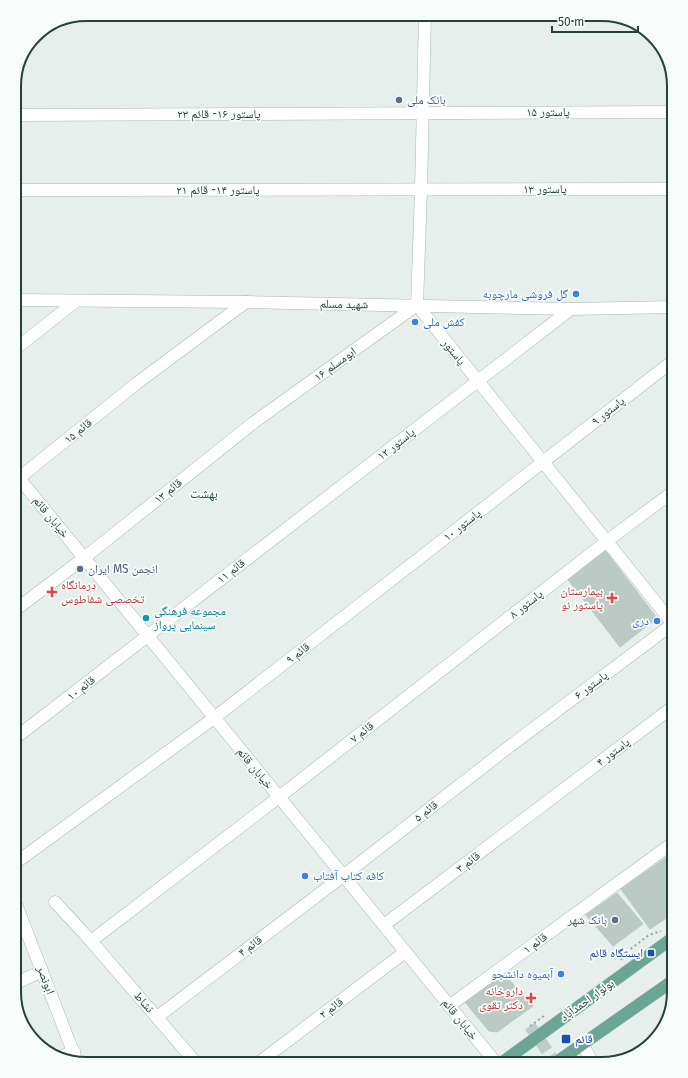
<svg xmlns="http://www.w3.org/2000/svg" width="688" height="1078" font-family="'Fira Sans','Noto Naskh Arabic',sans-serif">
<rect width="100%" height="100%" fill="#e6efeb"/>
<!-- building -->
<g fill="#bbcac4" stroke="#b8c9c2">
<polygon points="604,549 657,618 620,647 566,577"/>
<polygon points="674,852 674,913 650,929 621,889"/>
<polygon points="617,893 643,924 613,946 586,915"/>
<polygon points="502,972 533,1006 497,1032 489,1031 464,1001"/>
</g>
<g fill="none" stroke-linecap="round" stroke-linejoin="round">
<!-- minor-tunnel -->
<polyline stroke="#bfccc8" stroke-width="12" stroke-dasharray="12 6" stroke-linecap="butt" points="530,1026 556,1064"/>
<!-- minor casing -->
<g stroke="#a8b8b2" stroke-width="13">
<g id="minor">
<polyline points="425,14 421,190 417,305 674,625"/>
<polyline points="14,115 674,112"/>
<polyline points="14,190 670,189"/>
<polyline points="14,300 246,302 571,309 674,307"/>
<polyline points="14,350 76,301"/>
<polyline points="14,472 497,1064"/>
<polyline points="14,482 137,383 246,302"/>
<polyline points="14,611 84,558 253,423 417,305"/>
<polyline points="14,739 571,309"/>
<polyline points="14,864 214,718 674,360"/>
<polyline points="14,899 77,1062"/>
<polyline points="55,902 91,941 197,1064"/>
<polyline points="384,925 674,706"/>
<polyline points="91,941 279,797 607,541 674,491"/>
<polyline points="14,984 42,971"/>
<polyline points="449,1006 674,842"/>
<polyline points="157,1017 343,876 510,746 674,623"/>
<polyline points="582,1044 594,1064"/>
<polyline points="61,1057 74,1051"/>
<polyline points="257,1064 405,952"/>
</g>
</g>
<!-- major casing -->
<g stroke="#c2cac8" stroke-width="13">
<g id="major">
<polyline points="500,1064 674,937"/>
<polyline points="554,1064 674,980"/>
</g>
</g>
<!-- path -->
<g stroke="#86b3a5" stroke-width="2" stroke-dasharray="2 3" stroke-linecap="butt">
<polyline points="621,960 624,954 649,935 661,931"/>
<polyline points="530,1026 544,1016"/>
</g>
<!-- minor -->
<use href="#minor" stroke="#fff" stroke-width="12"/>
<!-- major -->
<use href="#major" stroke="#6aa596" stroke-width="12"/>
</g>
<!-- markers -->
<g fill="#5c6f8a" stroke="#f7fbf9" stroke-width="1.5">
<circle cx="399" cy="100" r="4"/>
<circle cx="80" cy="569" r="4"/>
<circle cx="615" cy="920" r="4"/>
</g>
<g fill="#3f7fe0" stroke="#f7fbf9" stroke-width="1.5">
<circle cx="576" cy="294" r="4"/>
<circle cx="415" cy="322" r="4"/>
<circle cx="657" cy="621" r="4"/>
<circle cx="305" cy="876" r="4"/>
<circle cx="561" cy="974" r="4"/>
</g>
<g fill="#e0444e" stroke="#f7fbf9" stroke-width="1.5">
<path d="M50 586h4v4h4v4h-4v4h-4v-4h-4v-4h4z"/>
<path d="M610 592h4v4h4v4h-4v4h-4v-4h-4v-4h4z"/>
<path d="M529 992h4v4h4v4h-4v4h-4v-4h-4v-4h4z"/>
</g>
<circle fill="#0f9aa8" stroke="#f7fbf9" stroke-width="1.5" cx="146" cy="618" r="4"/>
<g fill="#1a4fb4" stroke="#f7fbf9" stroke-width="1.5">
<rect x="647" y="949" width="8" height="8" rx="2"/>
<rect x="561" y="1034" width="10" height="10" rx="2"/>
</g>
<g text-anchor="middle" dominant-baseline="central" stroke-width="3.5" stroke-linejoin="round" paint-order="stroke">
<!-- service labels -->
<g font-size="12" fill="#4e5e75" stroke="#f7fbf9" text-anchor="start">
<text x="407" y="100">بانک ملی</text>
<text x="88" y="569">ایران MS انجمن</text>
<text x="607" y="920" text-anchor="end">بانک شهر</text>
</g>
<!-- street labels -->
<g font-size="12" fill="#24423a" stroke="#f7fbf9">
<text x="548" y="112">پاستور ۱۵</text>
<text x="219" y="114">پاستور ۱۶- قائم ۲۳</text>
<text x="545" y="189">پاستور ۱۳</text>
<text x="218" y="190">پاستور ۱۴- قائم ۲۱</text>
<text transform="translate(344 304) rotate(1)">شهید مسلم</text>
<text transform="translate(454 352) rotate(51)">پاستور</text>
<text transform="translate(335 364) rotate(-36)">ابومسلم ۱۶</text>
<text transform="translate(608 411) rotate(-38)">پاستور ۹</text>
<text transform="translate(78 431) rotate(-39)">قائم ۱۵</text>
<text transform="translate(396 444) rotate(-38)">پاستور ۱۲</text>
<text transform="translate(168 491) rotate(-39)">قائم ۱۳</text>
<text transform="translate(51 517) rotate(51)">خیابان قائم</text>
<text transform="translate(462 525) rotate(-38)">پاستور ۱۰</text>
<text transform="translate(231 571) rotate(-38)">قائم ۱۱</text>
<text transform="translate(526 604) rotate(-38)">پاستور ۸</text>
<text transform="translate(298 653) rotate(-38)">قائم ۹</text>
<text transform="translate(591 685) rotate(-37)">پاستور ۶</text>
<text transform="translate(81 688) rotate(-38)">قائم ۱۰</text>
<text transform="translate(362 732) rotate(-38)">قائم ۷</text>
<text transform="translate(613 752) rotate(-37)">پاستور ۴</text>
<text transform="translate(255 768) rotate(51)">خیابان قائم</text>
<text transform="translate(426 811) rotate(-38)">قائم ۵</text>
<text transform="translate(468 862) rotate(-37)">قائم ۳</text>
<text transform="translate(535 943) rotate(-36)">قائم ۱</text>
<text transform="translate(250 946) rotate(-37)">قائم ۴</text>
<text transform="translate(46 980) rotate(69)">ابونصر</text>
<text transform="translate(587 1000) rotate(-36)">بولوار احمدآباد</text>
<text transform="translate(144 1002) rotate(49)">نشاط</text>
<text transform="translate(331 1008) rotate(-37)">قائم ۲</text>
<text transform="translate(460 1019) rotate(51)">خیابان قائم</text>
</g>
<!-- shop labels -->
<g font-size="12" fill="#366cbe" stroke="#f7fbf9" text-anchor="end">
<text x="568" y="294">گل فروشی مارچوبه</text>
<text x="423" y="322" text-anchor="start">کفش ملی</text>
<text x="649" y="621">دری</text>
<text x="313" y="876" text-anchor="start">کافه کتاب آفتاب</text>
<text x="553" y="974">آبمیوه دانشجو</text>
</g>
<!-- health labels -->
<g font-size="12" fill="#be3a42" stroke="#f7fbf9" text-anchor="end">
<text x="61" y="585" text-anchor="start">درمانگاه<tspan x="61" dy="14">تخصصی شفاطوس</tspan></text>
<text x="603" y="591">بیمارستان<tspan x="603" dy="14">پاستور نو</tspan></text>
<text x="523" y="991">داروخانه<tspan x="523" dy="14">دکتر تقوی</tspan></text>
</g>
<!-- culture labels -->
<g font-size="12" fill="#0d838f" stroke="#f7fbf9" text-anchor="start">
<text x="154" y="611">مجموعه فرهنگی<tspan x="154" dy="14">سینمایی پرواز</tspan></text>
</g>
<!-- transit labels -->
<g font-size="12" fill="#164399" stroke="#f7fbf9" text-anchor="end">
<text x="643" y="953">ایستگاه قائم</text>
<text x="575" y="1039" text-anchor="start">قائم</text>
</g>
<!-- neighbourhood labels -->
<g font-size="13" fill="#1f5548" stroke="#f7fbf9">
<text x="204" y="493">بهشت</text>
</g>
</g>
<!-- crop -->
<path d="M0 0H688V1078H0ZM86 21H602A65 65 0 0 1 667 86V992A65 65 0 0 1 602 1057H86A65 65 0 0 1 21 992V86A65 65 0 0 1 86 21Z" fill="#f7fbf9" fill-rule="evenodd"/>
<path fill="none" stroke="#24423a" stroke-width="2" d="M86 21H602A65 65 0 0 1 667 86V992A65 65 0 0 1 602 1057H86A65 65 0 0 1 21 992V86A65 65 0 0 1 86 21Z"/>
<!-- scale -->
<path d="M552 26v6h86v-6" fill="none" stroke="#24423a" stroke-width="2"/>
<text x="558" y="26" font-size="12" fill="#24423a" stroke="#f7fbf9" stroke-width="3" paint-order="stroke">50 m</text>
</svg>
